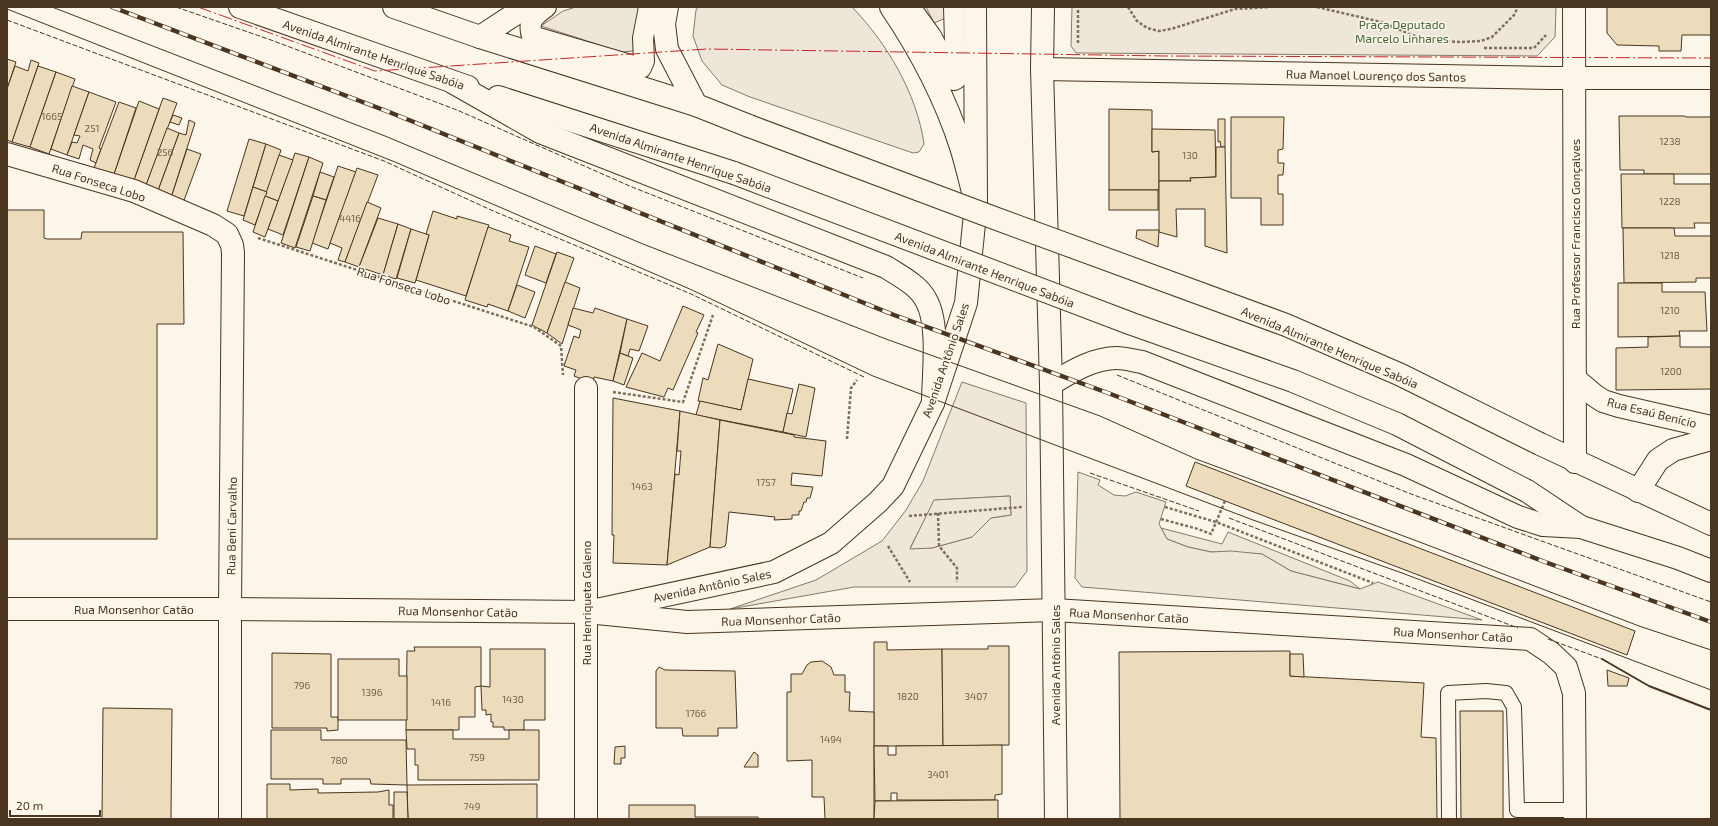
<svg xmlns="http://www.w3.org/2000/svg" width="1718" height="826" font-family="'Exo 2',sans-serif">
<rect width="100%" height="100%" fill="#fbf6e9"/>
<!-- green -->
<g fill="#ede6d9" stroke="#887966" fill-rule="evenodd">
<polygon points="576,7 641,7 633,51 621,52 541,26 563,11"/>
<path d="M 698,7 L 852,7 C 887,43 917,94 924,144 L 919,152 L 913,153 L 750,97 L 722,85 L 702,61 L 693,36 L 696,10 Z"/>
<polygon points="926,7 946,7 946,18 934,23"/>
<polygon points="1072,7 1556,7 1555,37 1537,56 1076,53 1071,46"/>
<path d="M 962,382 L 1026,403 L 1027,571 L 1015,587 L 854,587 L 730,609 L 816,580 L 882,541 L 906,510 L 923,481 ZM 1010,496 L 1011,515 L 991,518 L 972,537 L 932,548 L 910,548 L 935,500 Z"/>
<polygon points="1161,528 1222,544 1228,532 1350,581 1360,589 1291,571 1262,554 1211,552 1188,547 1167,539"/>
</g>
<!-- parking -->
<g fill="#ede7d9" stroke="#887966">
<polygon points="1078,472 1100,480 1098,485 1114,495 1125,496 1136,492 1166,502 1159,524 1167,539 1188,547 1211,552 1231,551 1262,554 1291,571 1360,589 1378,582 1482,620 1082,587 1075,578"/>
<polygon points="1010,496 1011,515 991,518 972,537 932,548 910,549 934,500"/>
</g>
<!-- building -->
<g fill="#ecdcbc" stroke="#4a3520">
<polygon points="1607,7 1711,7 1711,35 1682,35 1681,51 1659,51 1659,46 1617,45 1607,33"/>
<polygon points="7,59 16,62 7,89"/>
<polygon points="31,60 39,63 12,142 7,140 7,89 15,66 28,71"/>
<polygon points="38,66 56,72 30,147 12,142"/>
<polygon points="56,72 75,79 49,154 30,147"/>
<polygon points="72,86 89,92 67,155 51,149"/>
<polygon points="89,92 116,102 99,148 101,149 96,163 90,160 93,149 83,145 79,159 67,155 72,142 77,143 80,136 74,135"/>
<polygon points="163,98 177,103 145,188 134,180"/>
<polygon points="139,101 159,109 134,180 114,174"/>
<polygon points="119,102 136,108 114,174 94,168"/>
<polygon points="1109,109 1152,110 1152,152 1159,151 1159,190 1109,190"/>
<polygon points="173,115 182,118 179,125 170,122"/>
<polygon points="1619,116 1685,116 1686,117 1711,117 1711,174 1644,174 1644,170 1620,170"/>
<polygon points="1231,117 1284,117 1283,149 1278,150 1278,163 1284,163 1283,175 1278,175 1278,194 1283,194 1283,225 1261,225 1261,198 1231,198"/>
<polygon points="1218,119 1225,119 1225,147 1221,147 1220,141 1218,142"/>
<polygon points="189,120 195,123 171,198 157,193 179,133 186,135"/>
<polygon points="167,128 179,133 157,193 145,188"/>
<polygon points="1152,129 1215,130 1216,177 1190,178 1191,181 1159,181 1159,151 1152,152"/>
<polygon points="249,139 266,144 244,216 227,211"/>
<polygon points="266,144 281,150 267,192 253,187"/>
<polygon points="1216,147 1225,147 1227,253 1205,246 1205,209 1176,209 1177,237 1159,232 1159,181 1191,181 1190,178 1216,177"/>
<polygon points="187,149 201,154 183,203 171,198"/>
<polygon points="295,153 309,157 283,235 268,229"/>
<polygon points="279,155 293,160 278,201 265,196"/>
<polygon points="309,157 323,163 295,248 281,243"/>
<polygon points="338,166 356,172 328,249 312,243"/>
<polygon points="357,168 378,175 345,262 338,260 342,248 330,243"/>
<polygon points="320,172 334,177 326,200 313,196"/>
<polygon points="1621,174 1674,174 1674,184 1711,184 1711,223 1694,223 1695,228 1622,228"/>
<polygon points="253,187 267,192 255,225 243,220"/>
<rect x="1109" y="190" width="49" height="20"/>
<polygon points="265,196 278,201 265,237 253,232"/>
<polygon points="313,196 326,200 310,251 296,247"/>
<polygon points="367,202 381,208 359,267 345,262"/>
<polygon points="7,210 44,210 44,238 47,239 81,239 82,232 183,232 184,324 157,324 157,539 7,539"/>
<polygon points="433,211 457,219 457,216 489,225 466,296 416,280 429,235 426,234"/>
<polygon points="378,218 398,224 383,275 359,267"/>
<polygon points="398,224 411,229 396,279 383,275"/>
<polygon points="488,227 511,235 509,241 529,247 508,311 488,304 487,307 465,300"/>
<polygon points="1623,228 1674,228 1675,236 1711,236 1711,278 1696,278 1696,282 1624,283"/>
<polygon points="411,229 429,235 415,283 397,278"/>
<polygon points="1137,230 1159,230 1158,247 1136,238"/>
<polygon points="535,246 556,254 546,283 525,275"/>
<polygon points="557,252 574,258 547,333 532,325"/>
<polygon points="565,282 580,288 562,344 547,333"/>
<polygon points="1618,283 1662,283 1662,292 1705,292 1707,331 1679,331 1680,336 1618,337"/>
<polygon points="517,285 535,292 525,318 508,311"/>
<polygon points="683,306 704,315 696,332 698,333 673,390 668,388 664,397 626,387 642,353 660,361"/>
<polygon points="573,308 593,313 595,308 627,319 613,381 594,377 593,383 574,376 576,370 564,366 574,336 579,338 581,330 568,325"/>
<polygon points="627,319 648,326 639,351 630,349 628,356 620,353"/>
<polygon points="1680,336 1680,347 1711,347 1711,389 1616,390 1616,348 1648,347 1648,337"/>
<polygon points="718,344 753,359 741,410 698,401 703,378 708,380"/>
<polygon points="620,353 633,358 624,385 613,381"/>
<polygon points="748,379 793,389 783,432 696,415 700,401 741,410"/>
<polygon points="799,384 815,388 806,437 783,432 787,413 792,414"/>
<polygon points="613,398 680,411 667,565 613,563 614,535 612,535"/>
<polygon points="680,411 720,420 710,547 667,565 675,474 679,475 681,451 677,451"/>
<polygon points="720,420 794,435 794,437 826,441 822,476 792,473 791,485 813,487 810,498 807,498 806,502 804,502 801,511 799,511 799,515 792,515 792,519 774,520 775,517 729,512 726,543 725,546 720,548 710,547"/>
<polygon points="1195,462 1635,631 1627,655 1186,486"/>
<polygon points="874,642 887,642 887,650 942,649 943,746 874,746"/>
<polygon points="988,646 1009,646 1009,745 943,746 942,649 988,649"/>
<polygon points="414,647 481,647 481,686 475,687 475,717 459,717 459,730 406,730 407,651 415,651"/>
<polygon points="490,649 545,649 545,720 524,720 524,730 504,730 504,727 493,727 493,722 491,722 491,714 486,715 486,710 482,710 481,686 490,687"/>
<polygon points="1290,651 1290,676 1424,683 1421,737 1436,738 1437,819 1120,819 1119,652"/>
<polygon points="272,653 331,654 331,717 338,717 338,730 327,731 327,728 272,728"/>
<polygon points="1290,654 1303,654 1304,677 1290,676"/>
<polygon points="338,659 399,659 399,676 407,676 407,720 338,720"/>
<polygon points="822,661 831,667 834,675 845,675 845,692 850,692 849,711 874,712 874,819 825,819 824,797 812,797 812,760 787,761 787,692 791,692 791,674 802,674 807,665 811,662"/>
<polygon points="659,667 665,670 735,671 737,728 718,728 718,736 683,736 682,728 656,728 656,671"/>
<polygon points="1607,670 1629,678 1627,686 1608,686"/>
<polygon points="103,708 172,709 171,819 102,819"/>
<polygon points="1460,711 1503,711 1503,819 1461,819"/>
<polygon points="271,730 321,730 321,740 406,740 407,785 371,784 370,779 341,779 341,784 323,784 323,779 271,779"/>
<polygon points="406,730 453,730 453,739 509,739 509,730 539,730 539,780 418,780 418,765 415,765 415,749 407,749"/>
<polygon points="1002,745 1002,794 995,795 995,800 897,800 897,793 891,793 891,801 875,801 874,746 888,746 888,755 896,755 896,746"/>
<polygon points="625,746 625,758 621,758 621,764 614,764 615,747"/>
<polygon points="754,752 758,755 758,767 744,767"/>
<polygon points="267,784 290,784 290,790 318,789 318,793 378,792 389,790 389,805 393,805 393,819 267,819"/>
<polygon points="537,784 537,819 408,819 407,785"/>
<polygon points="394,792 407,792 408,819 394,819"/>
<polygon points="998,800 998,819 874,819 875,801"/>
<polygon points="629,805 695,805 695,817 758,817 758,819 629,819"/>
</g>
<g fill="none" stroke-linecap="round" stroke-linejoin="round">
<!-- service casing -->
<g stroke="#4a3520" stroke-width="16">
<polyline id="service" points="1449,819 1448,693 1486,691 1506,693 1514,707 1517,810 1575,810"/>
</g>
<!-- pedestrian casing -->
<g stroke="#4a3520" stroke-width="22">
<g id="pedestrian">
<path d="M 546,7 C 535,15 527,21 532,36 L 641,68 L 644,61 L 643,38 L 649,7"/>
<polyline points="910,7 931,36 954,80 956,79 954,7"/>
</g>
</g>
<!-- minor casing -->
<g stroke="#4a3520" stroke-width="24">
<g id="minor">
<polyline points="1574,7 1575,462"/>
<polyline points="1042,69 1550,78 1711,78"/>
<polyline points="7,154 134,191 213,225 227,234 232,245 233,253 230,609"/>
<polyline points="1575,379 1594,395 1603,401 1619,406 1711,427"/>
<polyline points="1638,491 1658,460 1673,450 1711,439"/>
<polyline points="1054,610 1530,639 1551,653 1566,667 1574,693 1575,819"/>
<polyline points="586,819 586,388"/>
</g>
</g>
<!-- tertiary casing -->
<g stroke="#4a3520" stroke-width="24">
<g id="tertiary">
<polyline points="7,609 230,609 587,612 687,622 1054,610"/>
<polyline points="230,609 230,819"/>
</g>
</g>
<!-- primary casing -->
<g stroke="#4a3520" stroke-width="24">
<g id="primary">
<polyline points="1043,7 1042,69 1051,384 1056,819"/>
<polyline points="587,612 774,572 831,543 878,502 893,486 933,403 966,303 976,204 975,7"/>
</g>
</g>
<!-- trunk casing -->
<g stroke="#4a3520" stroke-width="24">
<g id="trunk">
<polyline points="240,7 468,87"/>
<polyline points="394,7 480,37 696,105 749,126"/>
<polyline points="667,7 664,24 667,49 696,105"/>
<path d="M 891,7 C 920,50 945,97 961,147 C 967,166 971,185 976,204"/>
<polyline points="480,37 526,7"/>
<path d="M 454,83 L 540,132 L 886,267 C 900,276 918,285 926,300 C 940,324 933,375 933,403"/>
<polyline points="498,97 734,173"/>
<path d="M 1051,384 C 1071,372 1093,358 1117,358 C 1126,358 1134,361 1142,362 L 1406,465 L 1518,517 L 1543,525 L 1581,527"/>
<polyline points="1540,444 1711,524"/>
<polyline points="1527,491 1581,527 1678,558 1711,571"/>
</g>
</g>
<!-- path -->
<g stroke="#7f6f5c" stroke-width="2.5" stroke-dasharray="3 2" stroke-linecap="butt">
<polyline points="1128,7 1137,21 1147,28 1159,31 1171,29 1235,9 1270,7"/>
<polyline points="1317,7 1381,22 1415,36 1440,41 1461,42 1481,41 1492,37 1514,15 1518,7"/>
<polyline points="1078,43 1078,7"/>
<polyline points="1484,48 1534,48 1546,35"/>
<polyline points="258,238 534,327 561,346 563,375"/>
<polyline points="613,392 683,402 713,315"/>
<polyline points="847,439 851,388 857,380"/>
<polyline points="1165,507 1216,522 1373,583"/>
<polyline points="938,513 939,546 957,568 957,582"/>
<polyline points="909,516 1022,507"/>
<polyline points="1161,519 1198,529 1211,534 1225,501"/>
<polyline points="888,546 910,582"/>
</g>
<!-- service -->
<use href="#service" stroke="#fbf6e9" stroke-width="14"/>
<!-- pedestrian -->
<use href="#pedestrian" stroke="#fbf6e9" stroke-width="20"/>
<!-- minor -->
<use href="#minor" stroke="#fbf6e9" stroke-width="22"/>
<!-- tertiary -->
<use href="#tertiary" stroke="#fbf6e9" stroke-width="22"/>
<!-- primary -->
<use href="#primary" stroke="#fbf6e9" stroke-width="22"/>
<!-- trunk -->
<use href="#trunk" stroke="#fbf6e9" stroke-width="22"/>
<!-- tram -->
<g stroke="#4a3520" stroke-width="1">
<polyline points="52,7 385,136 643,244 886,339 1100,416 1196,459 1417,541 1639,626 1711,650"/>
<polyline points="7,9 395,162 692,290 873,376 1253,520 1402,573 1711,690"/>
</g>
<!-- rail casing -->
<g stroke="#4a3520" stroke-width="4.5">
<polyline id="rail" points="112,7 389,112 894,315 1108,393 1545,562 1711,622"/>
</g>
<!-- rail -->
<use href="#rail" stroke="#fbf6e9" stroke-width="3" stroke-dasharray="9" stroke-linecap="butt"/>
<!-- trunk-bridge casing -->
<g stroke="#4a3520" stroke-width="24" stroke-linecap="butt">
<g id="trunk-bridge">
<polyline points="749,126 997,219 1286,325 1401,375 1540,444"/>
<polyline points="734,173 1132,324 1293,381 1397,424 1527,491"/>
</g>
</g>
<!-- trunk-bridge -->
<use href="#trunk-bridge" stroke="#fbf6e9" stroke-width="22"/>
<!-- fence -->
<g stroke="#4a3520" stroke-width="1" stroke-dasharray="5 2" stroke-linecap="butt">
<polyline points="176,7 271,40 457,110 632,187 863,278"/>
<polyline points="7,20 384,161 491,210 691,294 864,377"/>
<polyline points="1117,375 1411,494 1711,602"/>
<polyline points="1090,473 1199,511"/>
<polyline points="1229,518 1518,628"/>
<polyline points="1548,639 1602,659"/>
</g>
<!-- wall -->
<polyline stroke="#4a3520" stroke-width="2" points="1602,659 1649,686 1711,710"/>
<!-- power -->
<polyline stroke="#c62828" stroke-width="1" stroke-dasharray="14 3 2 3" stroke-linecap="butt" points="198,7 375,71 707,49 1166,56 1711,58"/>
</g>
<g text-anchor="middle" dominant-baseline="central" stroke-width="3" stroke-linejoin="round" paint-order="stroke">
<!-- number labels -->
<g font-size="10" fill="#725f47">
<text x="52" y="116">1665</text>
<text x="92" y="128">251</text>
<text x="1670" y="141">1238</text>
<text x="165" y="152">256</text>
<text x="1190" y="155">130</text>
<text x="1670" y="201">1228</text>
<text x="350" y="218">4416</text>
<text x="1670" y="255">1218</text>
<text x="1670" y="310">1210</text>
<text x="1671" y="371">1200</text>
<text x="766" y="482">1757</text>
<text x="642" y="486">1463</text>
<text x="302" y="685">796</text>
<text x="372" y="692">1396</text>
<text x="908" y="696">1820</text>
<text x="976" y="696">3407</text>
<text x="513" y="699">1430</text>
<text x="441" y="702">1416</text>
<text x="696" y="713">1766</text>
<text x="831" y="739">1494</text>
<text x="477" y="757">759</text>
<text x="339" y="760">780</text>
<text x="938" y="774">3401</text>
<text x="472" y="806">749</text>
</g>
<!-- park labels -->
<g font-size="12" fill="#436837" stroke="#fbf6e9">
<text x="1402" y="24">Praça Deputado<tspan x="1402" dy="14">Marcelo Linhares</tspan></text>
</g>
<!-- street labels -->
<g font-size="12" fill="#4a3520" stroke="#fbf6e9">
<text transform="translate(374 54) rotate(19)">Avenida Almirante Henrique Sabóia</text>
<text transform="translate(1376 75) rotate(1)">Rua Manoel Lourenço dos Santos</text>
<text transform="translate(681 157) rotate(19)">Avenida Almirante Henrique Sabóia</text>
<text transform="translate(99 182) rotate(18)">Rua Fonseca Lobo</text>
<text transform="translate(1575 234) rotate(-90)">Rua Professor Francisco Gonçalves</text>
<text transform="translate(985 269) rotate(21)">Avenida Almirante Henrique Sabóia</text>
<text transform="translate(404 285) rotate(18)">Rua Fonseca Lobo</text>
<text transform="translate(1330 347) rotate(23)">Avenida Almirante Henrique Sabóia</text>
<text transform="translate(945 360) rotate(-71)">Avenida Antônio Sales</text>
<text transform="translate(1652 412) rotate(14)">Rua Esaú Benício</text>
<text transform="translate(231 526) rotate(-89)">Rua Beni Carvalho</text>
<text transform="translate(712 585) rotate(-12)">Avenida Antônio Sales</text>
<text transform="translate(586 603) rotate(-90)">Rua Henriqueta Galeno</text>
<text x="134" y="609">Rua Monsenhor Catão</text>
<text transform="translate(458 611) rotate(1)">Rua Monsenhor Catão</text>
<text transform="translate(1129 615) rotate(3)">Rua Monsenhor Catão</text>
<text transform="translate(781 619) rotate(-2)">Rua Monsenhor Catão</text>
<text transform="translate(1453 634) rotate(3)">Rua Monsenhor Catão</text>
<text transform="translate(1055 665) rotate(-90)">Avenida Antônio Sales</text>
</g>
</g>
<!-- border -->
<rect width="1718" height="826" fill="none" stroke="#4a3520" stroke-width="16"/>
<!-- scale -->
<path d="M10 810v6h90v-6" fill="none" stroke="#4a3520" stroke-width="2"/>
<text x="16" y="810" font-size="12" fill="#4a3520" stroke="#fbf6e9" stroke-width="3" paint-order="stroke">20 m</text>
</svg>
